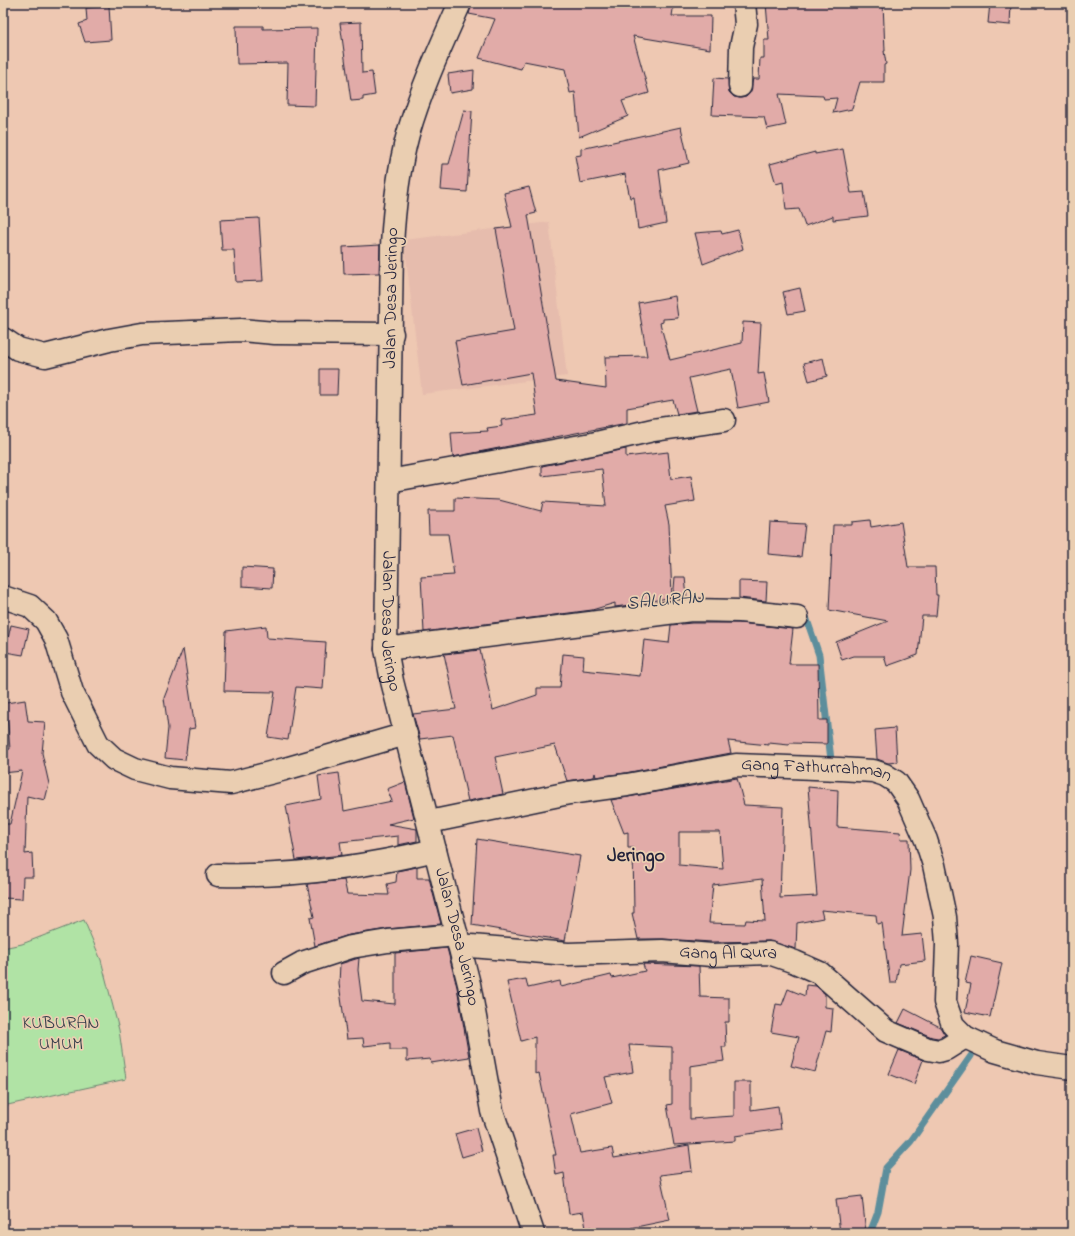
<svg xmlns="http://www.w3.org/2000/svg" width="1075" height="1236" font-family="'Indie Flower',sans-serif">
<rect width="100%" height="100%" fill="#eec8b2"/>
<filter id="ink" filterUnits="userSpaceOnUse"><feTurbulence type="fractalNoise" baseFrequency=".025" numOctaves="2"/><feDisplacementMap in="SourceGraphic" scale="8" xChannelSelector="R" yChannelSelector="G"/><feConvolveMatrix kernelMatrix="1 2 1 2 8 2 1 2 1" color-interpolation-filters="sRGB"/></filter>
<g filter="url(#ink)">
<!-- built -->
<polygon fill="#e6bcad" points="549,222 567,376 422,394 404,240"/>
<!-- green -->
<polygon fill="#b0e3a5" stroke="#698270" points="84,920 101,960 119,1030 126,1079 3,1106 3,948 22,944"/>
<g fill="none" stroke-linecap="round" stroke-linejoin="round">
<!-- stream -->
<g stroke="#5d8e9c" stroke-width="7">
<polyline points="801,616 806,617 819,655 831,760"/>
<polyline points="870,1233 878,1212 886,1168 911,1141 971,1056"/>
</g>
</g>
<!-- building -->
<g fill="#e1aba8" stroke="#22223b" fill-rule="evenodd">
<polygon points="472,3 674,3 672,16 711,16 710,49 633,36 649,93 622,101 628,116 579,137 575,92 570,93 565,69 524,61 521,69 479,58 495,19 469,14"/>
<polygon points="766,3 883,3 885,51 884,51 886,64 884,65 884,82 860,82 852,109 833,113 837,98 824,99 823,96 779,94 786,125 767,129 764,117 712,115 714,78 728,79 729,92 734,97 740,98 746,97 750,93 753,79 759,79 760,58 764,58 764,40 769,40"/>
<polygon points="990,3 1011,3 1010,25 988,23"/>
<polygon points="109,6 111,40 85,42 79,24 87,21 86,8"/>
<polygon points="361,22 362,73 372,72 375,95 363,97 363,100 351,101 340,23"/>
<polygon points="236,26 263,26 263,29 317,28 315,106 287,105 288,63 237,64"/>
<polygon points="474,70 473,89 450,93 448,74"/>
<polygon points="464,110 472,111 467,192 441,190 443,164 449,164"/>
<polygon points="681,127 689,163 659,170 666,223 638,229 634,197 630,198 625,174 580,183 575,156 581,155 581,149"/>
<polygon points="843,149 851,193 864,192 868,216 833,220 833,216 805,226 799,209 786,210 783,182 776,184 770,164 815,152 815,154"/>
<polygon points="529,187 536,213 528,215 556,381 606,388 605,357 647,356 638,303 675,296 678,318 663,319 663,322 660,323 670,360 742,343 743,322 761,323 758,374 764,373 769,402 738,408 731,369 689,378 697,411 677,414 673,400 627,408 627,423 453,457 451,433 488,431 487,428 502,426 501,420 537,415 531,373 463,385 455,341 514,331 496,229 512,227 504,193"/>
<polygon points="259,218 263,281 236,282 234,250 222,250 220,220"/>
<polygon points="738,230 743,249 703,264 695,233 721,231 722,234"/>
<polygon points="380,245 379,273 344,274 343,247"/>
<polygon points="800,288 805,311 788,314 783,292"/>
<polygon points="823,358 827,376 809,381 804,363"/>
<polygon points="320,369 338,369 337,395 320,395"/>
<polygon points="626,449 626,457 668,452 671,479 691,476 695,501 665,506 669,524 672,597 637,604 615,607 615,603 592,610 424,632 421,577 454,575 448,534 429,534 428,511 455,511 455,498 499,500 541,511 543,502 606,506 602,469 542,476 542,466"/>
<polygon points="870,520 871,527 901,522 908,567 935,567 936,595 938,595 936,616 922,616 918,655 887,666 884,656 854,656 842,660 836,642 888,621 829,610 833,525 852,525 852,522"/>
<polygon points="770,522 805,524 801,557 768,554"/>
<polygon points="242,567 273,569 272,588 242,586"/>
<polygon points="675,577 685,577 687,598 673,600"/>
<polygon points="739,581 767,582 766,601 739,598"/>
<polygon points="692,623 739,623 793,629 789,664 818,664 819,720 827,720 827,744 790,743 789,745 769,743 769,745 728,741 731,753 625,773 596,777 595,773 594,777 567,781 555,745 495,757 503,794 468,801 453,735 420,739 413,714 456,709 444,654 480,650 493,710 537,695 537,688 560,688 563,654 584,656 583,670 640,676 644,640 669,643 671,625"/>
<polygon points="11,625 29,629 23,655 5,652"/>
<polygon points="266,626 267,638 326,642 323,689 296,687 288,740 268,737 275,692 224,691 226,631"/>
<polygon points="183,649 195,728 189,729 185,760 165,758 168,728 164,698"/>
<polygon points="25,700 28,721 45,722 42,753 49,784 45,800 27,796 25,854 32,853 33,877 23,877 22,899 3,898 3,824 10,824 22,771 3,773 3,750 10,749 6,703"/>
<polygon points="895,728 897,762 888,763 877,759 875,730"/>
<polygon points="339,773 344,811 392,801 387,789 405,782 414,818 388,824 417,829 417,841 398,845 398,836 340,842 342,855 296,860 286,806 321,799 318,776"/>
<path d="M 737,778 L 744,805 L 783,807 L 780,898 L 817,896 L 808,787 L 838,790 L 837,827 L 900,832 L 901,839 L 909,839 L 910,870 L 902,936 L 922,934 L 925,961 L 899,964 L 896,983 L 890,983 L 882,923 L 877,924 L 876,915 L 821,910 L 823,918 L 797,923 L 796,949 L 769,941 L 712,942 L 663,939 L 638,939 L 632,913 L 634,913 L 633,848 L 628,848 L 628,832 L 624,833 L 611,800 ZM 679,832 L 720,832 L 723,869 L 679,865 ZM 762,879 L 765,921 L 746,920 L 745,924 L 709,923 L 713,885 Z"/>
<polygon points="477,839 580,856 565,941 472,925"/>
<polygon points="417,867 417,878 429,878 441,924 387,929 349,935 315,946 310,918 314,917 307,884 344,880 347,894 389,895 387,884 396,882 397,871"/>
<polygon points="447,948 457,987 469,1057 431,1063 430,1059 407,1061 407,1050 390,1050 390,1043 364,1046 363,1038 347,1039 339,984 340,964 359,958 358,970 362,1001 395,1004 395,953"/>
<polygon points="971,956 1002,963 990,1017 965,1012 971,984 965,983"/>
<polygon points="643,964 699,966 700,997 729,998 729,1022 725,1022 726,1047 722,1047 724,1061 690,1066 690,1119 734,1116 734,1082 751,1082 751,1110 778,1106 781,1129 735,1136 735,1141 674,1145 667,1105 672,1104 672,1047 629,1045 633,1072 605,1077 612,1103 571,1114 580,1153 612,1148 614,1158 689,1145 692,1171 660,1175 670,1220 631,1228 631,1233 592,1233 591,1227 586,1228 583,1212 569,1214 564,1173 556,1175 553,1155 556,1155 548,1117 539,1073 535,1074 535,1037 521,1041 507,982 526,979 528,988 560,981 561,987 611,975 612,978 645,971"/>
<polygon points="806,985 816,986 825,994 825,1007 833,1008 831,1032 826,1031 815,1072 791,1066 799,1037 771,1032 776,1004 782,1005 788,989 805,996"/>
<polygon points="905,1009 940,1027 945,1035 938,1038 932,1037 898,1023"/>
<polygon points="899,1050 923,1060 914,1084 889,1074"/>
<polygon points="476,1128 482,1151 462,1157 455,1134"/>
<polygon points="862,1196 866,1233 840,1233 836,1199"/>
</g>
<g fill="none" stroke-linecap="round" stroke-linejoin="round">
<!-- minor casing -->
<g stroke="#22223b" stroke-width="25">
<g id="minor">
<path id="s1" d="M 460,3 C 441,46 421,89 408,134 C 398,171 394,208 392,246 L 386,649 L 392,681 L 469,984 L 492,1111 L 533,1233"/>
<polyline points="740,86 741,47 746,24 744,3"/>
<polyline points="3,339 18,349 45,356 109,340 142,334 241,330 275,333 392,334"/>
<polyline points="389,481 592,444 653,430 724,420"/>
<polyline points="3,597 30,606 46,621 56,639 72,692 98,744 114,759 135,769 170,778 231,783 285,769 406,734"/>
<polyline points="386,649 691,610 740,611 797,617"/>
<path id="s2" d="M 429,822 L 569,793 L 627,785 L 736,765 L 840,769 L 873,771 L 885,775 L 896,782 L 908,799 L 926,840 L 934,865 L 945,917 L 947,944 L 945,1002 L 953,1025 L 965,1037 L 995,1051 L 1037,1063 L 1072,1068"/>
<path d="M 218,875 C 291,877 365,867 435,850"/>
<path id="s3" d="M 459,945 L 568,954 L 662,951 L 712,955 L 769,953 L 795,962 L 820,973 L 886,1031 L 928,1049 L 939,1051 L 946,1049 L 965,1037"/>
<polyline points="284,973 302,963 351,947 388,941 457,935"/>
</g>
</g>
<!-- minor -->
<use href="#minor" stroke="#eaceb1" stroke-width="22"/>
</g>
</g>
<g text-anchor="middle" dominant-baseline="central" stroke-width="3.5" stroke-linejoin="round" paint-order="stroke">
<!-- street labels -->
<g font-size="18" fill="#22223b" stroke="#eaceb1">
<text transform="translate(392 298) rotate(-89)">Jalan Desa Jeringo</text>
<text stroke="none"><textPath href="#s1" startOffset="630">Jalan Desa Jeringo</textPath></text>
<text stroke="none"><textPath href="#s2" startOffset="393">Gang Fathurrahman</textPath></text>
<text stroke="none"><textPath href="#s1" startOffset="954">Jalan Desa Jeringo</textPath></text>
<text stroke="none"><textPath href="#s3" startOffset="270">Gang Al Qura</textPath></text>
</g>
<!-- park labels -->
<g font-size="18" fill="#373f4b" stroke="#eaceb1">
<text x="61" y="1024">KUBURAN<tspan x="61" dy="21">UMUM</tspan></text>
</g>
<!-- water labels -->
<g font-size="19" font-style="italic" fill="#313d53" stroke="#eaceb1">
<text transform="translate(665 601) rotate(-5)">SALURAN</text>
</g>
<!-- quarter labels -->
<g font-size="20" font-weight="bold" fill="#22223b" stroke="#eaceb1">
<text x="636" y="856">Jeringo</text>
</g>
</g>
<!-- margin -->
<rect width="1075" height="1236" fill="none" stroke="#eaceb1" stroke-width="16"/>
<rect x="8" y="8" width="1059" height="1220" fill="none" stroke="#22223b" stroke-width="1.5" filter="url(#ink)"/>
</svg>
